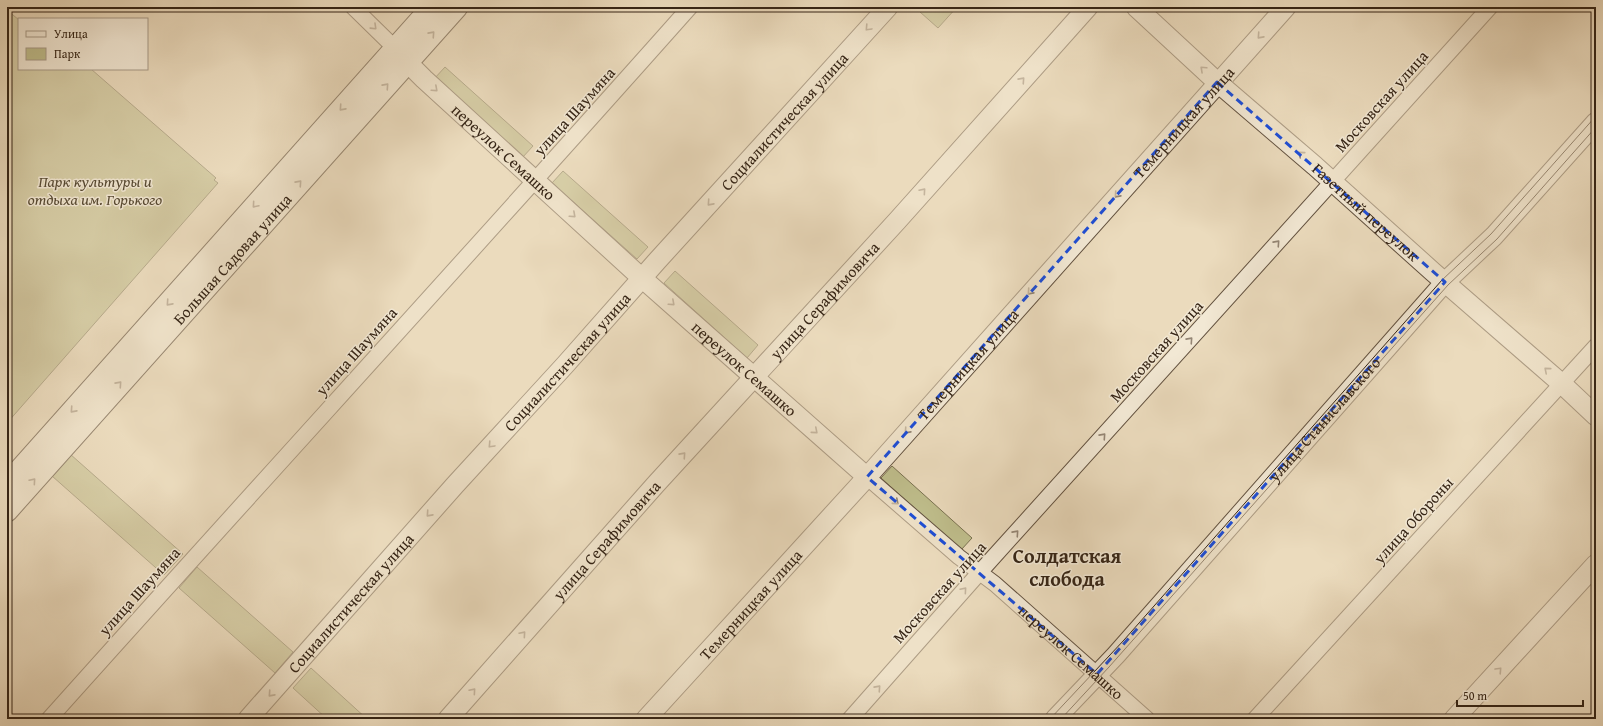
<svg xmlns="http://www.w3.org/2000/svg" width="1603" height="726" font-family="'Gentium Book Plus',serif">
<rect width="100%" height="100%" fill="#ebdbbd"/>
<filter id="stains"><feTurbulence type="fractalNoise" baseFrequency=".005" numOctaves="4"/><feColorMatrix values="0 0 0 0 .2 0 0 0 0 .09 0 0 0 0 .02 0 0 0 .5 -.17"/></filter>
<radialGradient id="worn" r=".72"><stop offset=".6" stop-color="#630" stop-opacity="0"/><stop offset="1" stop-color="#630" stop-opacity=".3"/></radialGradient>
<!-- green -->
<g fill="#bfbe8c" stroke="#7a7251">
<polygon points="925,7 957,7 938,28 920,12"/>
<polygon points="7,10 19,20 19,69 91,69 216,178 214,180 218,183 7,423"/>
<polygon points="445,67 533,146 522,158 434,79"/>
<polygon points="563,171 648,247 637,259 552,183"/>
<polygon points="675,271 758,345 747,358 664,283"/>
<polygon points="70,454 183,554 164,575 52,476"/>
<polygon points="892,466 972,538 961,550 881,478"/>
<polygon points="197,567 293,652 275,673 179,588"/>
<polygon points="311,668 367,719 327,719 293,688"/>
</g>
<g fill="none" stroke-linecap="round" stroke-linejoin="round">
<!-- minor casing -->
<g stroke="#635240" stroke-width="17">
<g id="minor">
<polyline points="353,7 402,55"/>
<path id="s1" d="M 867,477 L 959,557 L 995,584 L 1147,719"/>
<path d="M 49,719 C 262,481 478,246 690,7"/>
<polyline points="850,719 980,572 1490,7"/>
<polyline points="1255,719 1596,346"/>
</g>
</g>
<!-- tertiary casing -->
<g stroke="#635240" stroke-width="21">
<g id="tertiary">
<path id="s2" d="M 1136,7 L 1217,82 L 1315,166 L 1433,272 L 1562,384 L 1596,416"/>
<path id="s3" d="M 407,62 L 424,79 L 634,271 L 867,477"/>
<path id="s4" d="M 248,719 L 455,485 L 565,365 L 657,261 L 888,7"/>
<path id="s5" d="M 448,719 L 656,484 L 897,221 L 1088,7"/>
<path id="s6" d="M 646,719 L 867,477 L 1286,7"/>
<path id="s7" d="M 1055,719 L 1116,655 L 1445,282 L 1494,236 L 1596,122"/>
<polyline points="1454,719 1596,564"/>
</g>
</g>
<!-- secondary casing -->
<g stroke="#362516" stroke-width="23">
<g id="secondary">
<polyline points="7,484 432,7"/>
<path id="s8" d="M 7,511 L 457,7"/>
</g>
</g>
<!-- minor -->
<use href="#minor" stroke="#f2e8d4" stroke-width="15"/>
<!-- tertiary -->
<use href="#tertiary" stroke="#f2e8d4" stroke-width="19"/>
<!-- secondary -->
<use href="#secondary" stroke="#f2e8d4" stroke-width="21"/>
<!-- tram -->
<g stroke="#362516" stroke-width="1">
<polyline points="1050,719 1124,640 1442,280 1491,234 1596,116"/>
<polyline points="1061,719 1109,667 1448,285 1497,239 1596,127"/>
</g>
</g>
<!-- one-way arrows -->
<defs><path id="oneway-chevron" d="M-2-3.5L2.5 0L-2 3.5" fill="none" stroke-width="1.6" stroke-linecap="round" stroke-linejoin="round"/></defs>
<g stroke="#948675">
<use href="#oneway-chevron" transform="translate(374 27) rotate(44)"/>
<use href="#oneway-chevron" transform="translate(868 28) rotate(133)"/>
<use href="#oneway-chevron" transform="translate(432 34) rotate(-48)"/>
<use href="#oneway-chevron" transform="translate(1260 36) rotate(132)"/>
<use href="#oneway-chevron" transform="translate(1203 69) rotate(-137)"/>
<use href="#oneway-chevron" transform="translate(1022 80) rotate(-48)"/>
<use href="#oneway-chevron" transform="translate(386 86) rotate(-48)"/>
<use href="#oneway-chevron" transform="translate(435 89) rotate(42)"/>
<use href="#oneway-chevron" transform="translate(342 108) rotate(132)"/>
<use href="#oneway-chevron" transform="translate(1301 154) rotate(-139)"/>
<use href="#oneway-chevron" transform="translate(299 183) rotate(-48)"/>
<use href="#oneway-chevron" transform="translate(923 191) rotate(-49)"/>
<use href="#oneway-chevron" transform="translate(1117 195) rotate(132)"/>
<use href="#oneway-chevron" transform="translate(710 203) rotate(132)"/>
<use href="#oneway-chevron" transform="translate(255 205) rotate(131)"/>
<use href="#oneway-chevron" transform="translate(573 215) rotate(42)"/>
<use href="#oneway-chevron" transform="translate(1277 243) rotate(-48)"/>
<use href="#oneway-chevron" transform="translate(1030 292) rotate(132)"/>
<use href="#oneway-chevron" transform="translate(169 303) rotate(132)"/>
<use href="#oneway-chevron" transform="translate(672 303) rotate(42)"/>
<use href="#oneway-chevron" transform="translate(1190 340) rotate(-48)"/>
<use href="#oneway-chevron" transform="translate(1547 370) rotate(-139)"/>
<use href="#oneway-chevron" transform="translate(119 384) rotate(-48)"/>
<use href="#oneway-chevron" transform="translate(73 410) rotate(132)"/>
<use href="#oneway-chevron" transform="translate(815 431) rotate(41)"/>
<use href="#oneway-chevron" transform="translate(907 431) rotate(132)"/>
<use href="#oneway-chevron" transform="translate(1103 436) rotate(-48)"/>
<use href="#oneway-chevron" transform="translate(491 445) rotate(133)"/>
<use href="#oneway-chevron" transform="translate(683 455) rotate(-48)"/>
<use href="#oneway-chevron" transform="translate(33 481) rotate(-49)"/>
<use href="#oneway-chevron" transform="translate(896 502) rotate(41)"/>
<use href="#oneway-chevron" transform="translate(429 514) rotate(132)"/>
<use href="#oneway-chevron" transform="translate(1016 533) rotate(-48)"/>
<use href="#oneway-chevron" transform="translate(964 590) rotate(-49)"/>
<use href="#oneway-chevron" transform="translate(523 634) rotate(-49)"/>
<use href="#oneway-chevron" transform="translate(1499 670) rotate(-47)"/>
<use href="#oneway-chevron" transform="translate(878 688) rotate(-48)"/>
<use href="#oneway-chevron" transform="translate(473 691) rotate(-49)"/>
<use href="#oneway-chevron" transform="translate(271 694) rotate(132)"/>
</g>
<!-- marked area -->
<path d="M0 0H1603V726H0ZM 1217,82 L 1445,282 L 1097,674 L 867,477 Z" fill="#ebdbbd" fill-opacity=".55" fill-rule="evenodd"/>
<path fill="none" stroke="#1d4ed8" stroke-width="3" stroke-dasharray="8 5" stroke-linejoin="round" d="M 1217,82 L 1445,282 L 1097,674 L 867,477 Z"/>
<g text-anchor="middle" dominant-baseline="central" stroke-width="3" stroke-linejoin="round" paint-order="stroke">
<!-- street labels -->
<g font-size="16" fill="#362516" stroke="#f2e8d4">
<text transform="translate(1381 101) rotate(-48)">Московская улица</text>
<text transform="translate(574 111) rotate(-48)">улица Шаумяна</text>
<text stroke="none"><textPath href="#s4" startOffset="803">Социалистическая улица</textPath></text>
<text stroke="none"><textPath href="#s6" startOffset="803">Темерницкая улица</textPath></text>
<text stroke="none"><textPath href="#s3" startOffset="132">переулок Семашко</textPath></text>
<text stroke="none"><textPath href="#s2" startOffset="308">Газетный переулок</textPath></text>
<text stroke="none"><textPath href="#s8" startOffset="338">Большая Садовая улица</textPath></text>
<text stroke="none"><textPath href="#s5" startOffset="563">улица Серафимовича</textPath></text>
<text transform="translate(356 351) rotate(-48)">улица Шаумяна</text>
<text transform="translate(1156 351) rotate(-48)">Московская улица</text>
<text stroke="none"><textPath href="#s4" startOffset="479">Социалистическая улица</textPath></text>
<text stroke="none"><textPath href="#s6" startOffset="479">Темерницкая улица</textPath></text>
<text stroke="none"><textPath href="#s3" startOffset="456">переулок Семашко</textPath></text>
<text stroke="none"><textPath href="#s7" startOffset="403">улица Станиславского</textPath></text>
<text transform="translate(1413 520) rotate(-48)">улица Обороны</text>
<text stroke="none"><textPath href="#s5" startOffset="239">улица Серафимовича</textPath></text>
<text transform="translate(139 591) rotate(-48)">улица Шаумяна</text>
<text transform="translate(939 592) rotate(-48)">Московская улица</text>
<text stroke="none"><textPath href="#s4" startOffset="155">Социалистическая улица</textPath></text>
<text stroke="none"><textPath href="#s6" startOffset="155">Темерницкая улица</textPath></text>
<text stroke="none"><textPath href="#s1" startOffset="269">переулок Семашко</textPath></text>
</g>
<!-- park labels -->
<g font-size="16" font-style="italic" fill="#584b34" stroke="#f2e8d4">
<text x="95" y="181">Парк культуры и<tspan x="95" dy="18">отдыха им. Горького</tspan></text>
</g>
<!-- district labels -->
<g font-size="20" font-weight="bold" fill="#362516" stroke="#f2e8d4">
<text x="1067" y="555">Солдатская<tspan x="1067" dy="23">слобода</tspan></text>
</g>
</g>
<!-- margin -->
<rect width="1603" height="726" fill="none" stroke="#ebdbbd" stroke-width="24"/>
<rect x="8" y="8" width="1587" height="710" fill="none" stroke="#362516" stroke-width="2"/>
<rect x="12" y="12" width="1579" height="702" fill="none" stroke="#362516"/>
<!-- legend -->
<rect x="18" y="18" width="130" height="52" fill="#f2e8d4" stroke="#a79a88"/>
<rect x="26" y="31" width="20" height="6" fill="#f2e8d4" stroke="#a79a88"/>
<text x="54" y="38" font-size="12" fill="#362516">Улица</text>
<rect x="26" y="48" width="20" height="12" fill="#bfbe8c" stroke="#a79a88"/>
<text x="54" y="58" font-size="12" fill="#362516">Парк</text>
<!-- scale -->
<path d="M1457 700v6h126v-6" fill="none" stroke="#362516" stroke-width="2"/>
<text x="1463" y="700" font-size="12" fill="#362516" stroke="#f2e8d4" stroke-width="3" paint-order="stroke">50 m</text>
<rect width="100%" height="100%" filter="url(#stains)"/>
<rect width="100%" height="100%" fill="url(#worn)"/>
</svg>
